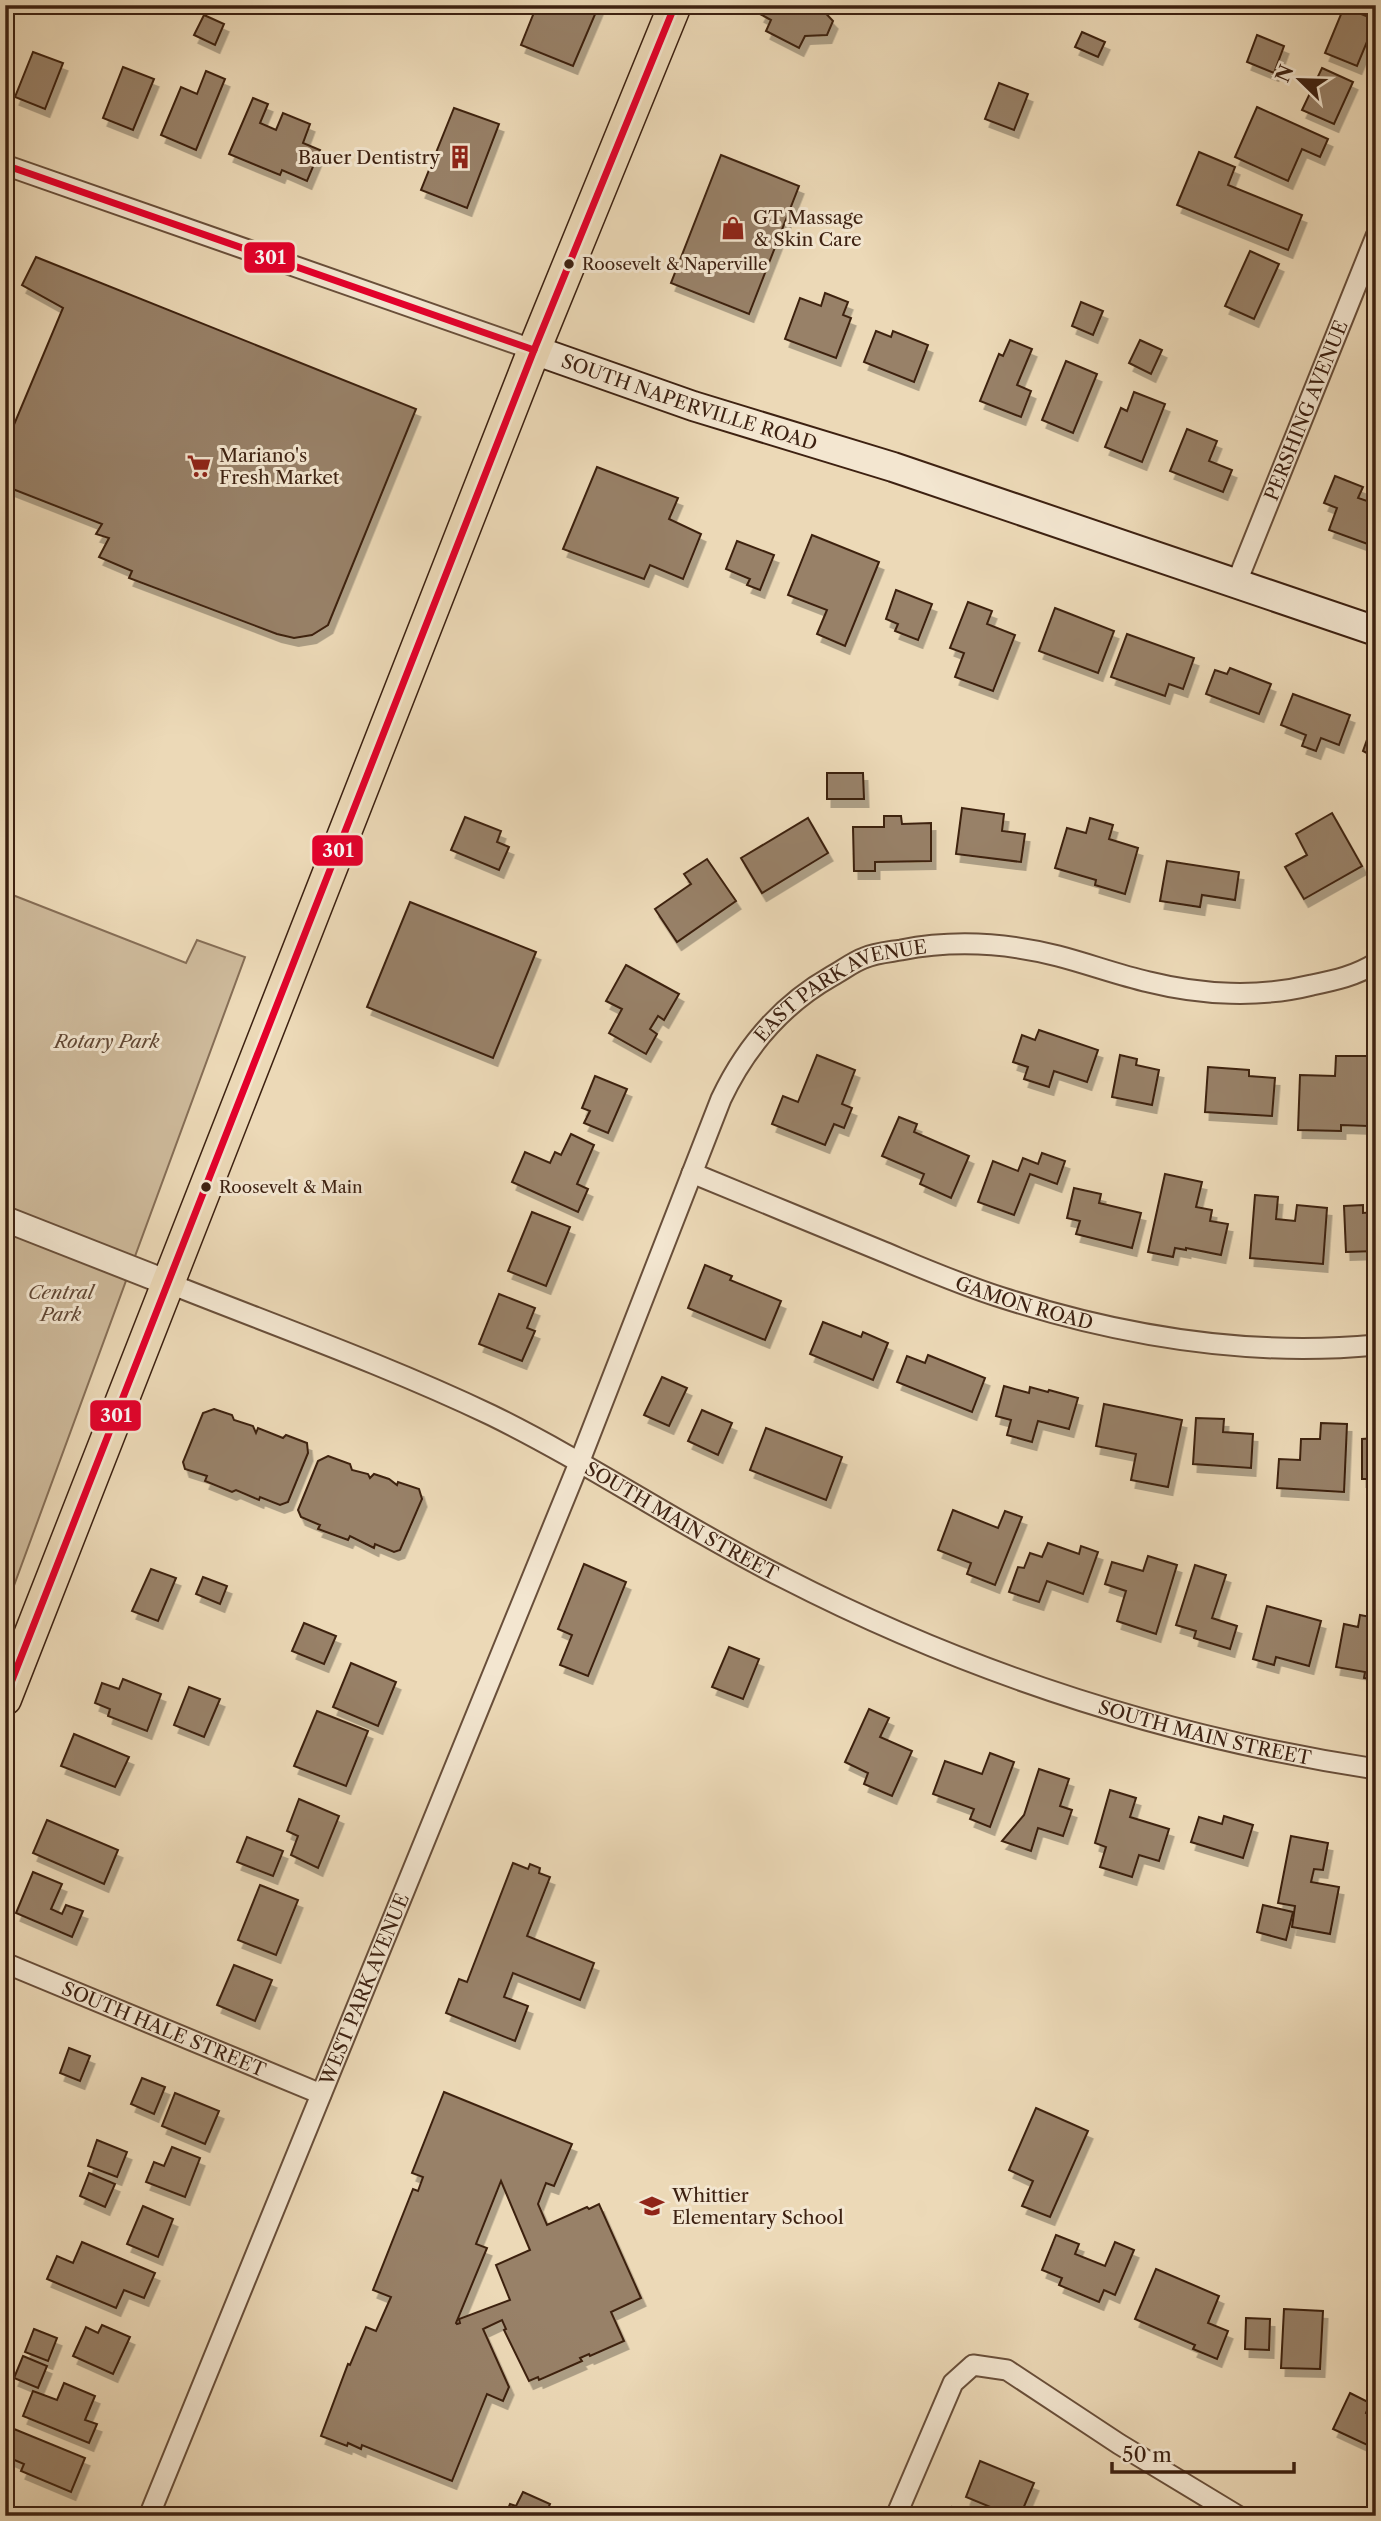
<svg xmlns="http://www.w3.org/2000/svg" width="1381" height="2521" font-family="'Libre Caslon Text',serif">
<defs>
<filter id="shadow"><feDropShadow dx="4.5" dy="8" stdDeviation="0" flood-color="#0004"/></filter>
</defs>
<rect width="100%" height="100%" fill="#ecd9b7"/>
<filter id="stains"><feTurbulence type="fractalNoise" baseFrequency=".00286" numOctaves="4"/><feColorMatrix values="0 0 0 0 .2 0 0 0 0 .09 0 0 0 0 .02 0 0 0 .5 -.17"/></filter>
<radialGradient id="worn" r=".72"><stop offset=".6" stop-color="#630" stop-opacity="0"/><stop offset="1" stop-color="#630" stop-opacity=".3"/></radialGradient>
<!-- green -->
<polygon fill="#ceba9b" stroke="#866e56" stroke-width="2" points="5,892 186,963 197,940 245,957 5,1610"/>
<!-- building -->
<g fill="#988167" stroke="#3d2111" stroke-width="2" fill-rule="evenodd" filter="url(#shadow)">
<polygon points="537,5 599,5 573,66 521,45"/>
<polygon points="765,5 818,5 833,21 827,35 805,36 799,48 766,31 771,20 760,14"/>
<polygon points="1344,7 1376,20 1357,66 1325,53"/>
<polygon points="204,15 224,24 215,45 194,35"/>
<polygon points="1082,32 1105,42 1098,57 1075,47"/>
<polygon points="1257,35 1284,46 1274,73 1247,62"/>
<polygon points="33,52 63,63 45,109 15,97"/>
<polygon points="123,67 154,79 133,130 103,118"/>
<polygon points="1322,68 1353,82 1334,124 1302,110"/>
<polygon points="206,71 225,79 196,150 161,135 181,87 197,94"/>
<polygon points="999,83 1028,94 1014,130 985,119"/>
<polygon points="253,98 268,104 260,123 276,130 283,113 310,124 303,143 320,150 307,181 282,170 280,175 229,154"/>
<polygon points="1257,107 1328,139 1320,157 1302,149 1288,181 1235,157"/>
<polygon points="454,108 499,124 467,208 421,190"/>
<polygon points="1199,152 1235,167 1228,185 1302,215 1288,250 1177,205"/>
<polygon points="721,155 799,186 749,314 671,283"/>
<polygon points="1250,251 1279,264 1254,319 1225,306"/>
<polygon points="36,257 416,409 328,625 312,635 294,638 277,634 129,578 132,571 99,557 109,538 96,534 102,524 5,486 5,446 63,308 22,285"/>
<polygon points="825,293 848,302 843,315 851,318 836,358 785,339 800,298 821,306"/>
<polygon points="1081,302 1103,311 1093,335 1072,326"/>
<polygon points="876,331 891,337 893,331 928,345 914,382 864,362"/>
<polygon points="1010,340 1032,349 1017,385 1031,391 1021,417 980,401 999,354 1003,356"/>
<polygon points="1140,340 1162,350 1151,374 1129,363"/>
<polygon points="1066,361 1097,374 1073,433 1042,420"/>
<polygon points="1134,392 1165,404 1142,462 1105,447 1121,408 1127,411"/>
<polygon points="1187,429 1217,441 1209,461 1232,470 1223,492 1170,471"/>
<polygon points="597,467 678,498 669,519 701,534 683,579 650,565 644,579 563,549"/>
<polygon points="1335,476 1363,487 1358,498 1376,504 1376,547 1329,530 1337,508 1324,503"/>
<polygon points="812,535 879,562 845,646 817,634 827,610 788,595"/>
<polygon points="737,541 774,555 760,590 747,585 750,579 726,569"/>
<polygon points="896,590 932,604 918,640 895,631 898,624 886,619"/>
<polygon points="968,602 992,611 987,624 1015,635 993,691 955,677 964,653 950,648"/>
<polygon points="1055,608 1114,631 1098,673 1039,651"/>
<polygon points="1127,634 1194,658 1183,689 1169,684 1165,696 1111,677"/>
<polygon points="1230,668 1271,684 1259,714 1206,694 1215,670 1227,674"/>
<polygon points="1293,694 1350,715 1339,745 1321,738 1316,751 1302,746 1306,735 1281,725"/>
<polygon points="1374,720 1376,720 1376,758 1363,751"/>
<polygon points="827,773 863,773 864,799 827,799"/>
<polygon points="962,808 1004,814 1002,831 1025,834 1021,862 956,854"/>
<polygon points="1332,813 1362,866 1304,899 1285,867 1307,855 1296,834"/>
<polygon points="884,816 901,816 902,824 931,823 931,861 875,862 875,871 854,871 853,827 884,827"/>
<polygon points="465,817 501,831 497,842 509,847 499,870 451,850"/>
<polygon points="808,818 828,853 762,893 741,858"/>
<polygon points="1090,818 1113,825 1109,839 1138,848 1125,894 1095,885 1096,880 1055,868 1067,828 1086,833"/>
<polygon points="707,859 736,901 677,942 655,909 691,884 684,874"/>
<polygon points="1167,861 1239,872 1235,900 1202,895 1200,907 1160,901"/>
<polygon points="410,902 536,952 493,1058 367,1007"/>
<polygon points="626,965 679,994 664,1020 658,1016 650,1029 657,1034 646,1054 609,1033 622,1009 606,1001"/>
<polygon points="1039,1030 1098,1050 1087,1082 1054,1071 1049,1087 1024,1079 1028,1067 1013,1062 1022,1035 1035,1040"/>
<polygon points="817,1055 855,1070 842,1104 852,1108 844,1128 834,1124 825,1145 772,1124 783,1096 798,1102"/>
<polygon points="1120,1055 1137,1059 1136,1065 1159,1070 1152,1105 1112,1097"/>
<polygon points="1336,1056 1370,1056 1368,1126 1341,1125 1341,1131 1298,1130 1300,1075 1335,1076"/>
<polygon points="1208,1067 1249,1070 1249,1076 1275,1078 1272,1116 1205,1112"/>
<polygon points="595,1076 627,1089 608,1133 584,1123 590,1111 582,1108"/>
<polygon points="899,1117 917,1124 914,1132 969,1156 951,1198 920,1184 924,1174 882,1156"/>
<polygon points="571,1134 594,1145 577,1184 588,1189 578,1212 512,1182 525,1152 550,1163 555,1152 561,1155"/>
<polygon points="1042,1153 1065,1161 1057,1184 1030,1174 1014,1215 978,1202 993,1161 1018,1171 1023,1158 1038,1164"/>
<polygon points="1165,1174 1202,1182 1196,1207 1212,1210 1210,1221 1228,1224 1221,1255 1186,1248 1186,1250 1175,1248 1173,1257 1148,1252"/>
<polygon points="1074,1188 1101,1194 1099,1203 1141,1213 1132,1248 1076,1234 1080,1221 1067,1218"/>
<polygon points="1255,1195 1278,1197 1276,1219 1295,1221 1297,1205 1327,1208 1323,1264 1250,1258"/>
<polygon points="1363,1205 1363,1213 1376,1212 1376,1251 1346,1252 1344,1206"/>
<polygon points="532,1212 570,1227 546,1286 508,1271"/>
<polygon points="705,1265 732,1276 730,1280 781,1301 765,1340 688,1308"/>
<polygon points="499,1294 535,1308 527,1328 535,1331 522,1361 479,1344"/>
<polygon points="823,1322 861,1337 863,1332 888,1343 873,1380 810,1354"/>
<polygon points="928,1355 985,1378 972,1412 897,1382 907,1356 925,1363"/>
<polygon points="662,1377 687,1388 669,1426 644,1415"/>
<polygon points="1004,1386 1029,1393 1030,1387 1048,1392 1049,1390 1078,1398 1069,1429 1038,1421 1032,1442 1007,1435 1011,1420 996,1416"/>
<polygon points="1104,1404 1182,1420 1168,1487 1131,1480 1136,1454 1096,1446"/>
<polygon points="214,1409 232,1415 234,1420 253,1426 256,1433 258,1428 283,1438 286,1435 307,1443 308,1453 288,1502 280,1505 260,1497 259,1500 236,1490 232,1492 205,1481 207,1476 185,1469 183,1462 203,1413"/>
<polygon points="702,1410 732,1423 718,1455 688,1441"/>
<polygon points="1196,1418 1224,1419 1223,1432 1253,1434 1251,1468 1193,1464"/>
<polygon points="1321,1423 1347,1424 1344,1492 1277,1488 1279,1459 1300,1460 1301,1439 1320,1439"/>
<polygon points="766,1428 842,1457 826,1500 750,1470"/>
<polygon points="1376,1438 1376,1479 1362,1479 1362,1439"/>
<polygon points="328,1456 350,1464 352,1470 368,1474 370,1478 374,1474 389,1479 397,1485 398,1482 419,1489 422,1499 400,1550 394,1552 375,1544 374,1548 350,1536 348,1540 318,1529 320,1525 301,1517 298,1510 318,1461"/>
<polygon points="953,1510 998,1528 1005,1511 1022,1517 995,1585 967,1574 971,1563 938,1550"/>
<polygon points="1048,1543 1079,1554 1081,1546 1098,1552 1083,1594 1047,1581 1039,1602 1009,1592 1018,1567 1024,1568 1030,1553 1042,1557"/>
<polygon points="1148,1556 1177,1565 1156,1634 1117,1621 1126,1591 1105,1584 1112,1562 1143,1571"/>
<polygon points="584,1564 626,1582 588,1676 560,1665 572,1635 558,1629"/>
<polygon points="1195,1565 1226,1575 1212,1618 1237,1626 1230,1649 1194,1638 1196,1631 1176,1625"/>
<polygon points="151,1569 176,1578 158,1621 132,1611"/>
<polygon points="203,1577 227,1586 220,1604 196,1594"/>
<polygon points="1267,1606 1321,1621 1309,1666 1276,1657 1274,1665 1253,1659"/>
<polygon points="1360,1615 1376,1618 1376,1680 1364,1678 1365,1672 1336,1667 1344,1624 1358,1627"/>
<polygon points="304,1623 336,1636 324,1664 292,1651"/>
<polygon points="729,1647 759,1659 743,1699 712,1687"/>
<polygon points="351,1663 396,1682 378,1726 333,1707"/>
<polygon points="123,1679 161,1694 147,1731 108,1716 110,1709 95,1703 102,1683 119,1689"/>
<polygon points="189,1687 220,1699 204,1737 174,1725"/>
<polygon points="869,1709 889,1718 880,1737 912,1751 892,1796 864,1784 868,1773 845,1762"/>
<polygon points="317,1711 368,1731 346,1786 294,1766"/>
<polygon points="74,1734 129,1757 115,1787 61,1766"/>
<polygon points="990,1753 1014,1762 990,1827 970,1819 974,1809 933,1794 945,1761 982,1774"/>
<polygon points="1039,1769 1069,1779 1060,1806 1072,1810 1063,1836 1038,1828 1031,1851 1002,1841 1024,1815"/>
<polygon points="1110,1790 1136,1798 1130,1817 1169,1829 1159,1861 1139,1855 1132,1877 1100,1867 1106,1847 1095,1843"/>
<polygon points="299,1799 339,1816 318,1868 291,1855 298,1836 287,1831"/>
<polygon points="1224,1816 1253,1825 1243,1858 1191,1842 1199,1817 1222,1824"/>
<polygon points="47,1820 118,1850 104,1884 33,1853"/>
<polygon points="1291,1836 1328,1843 1323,1870 1314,1869 1311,1882 1339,1887 1330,1934 1292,1927 1295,1906 1278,1903"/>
<polygon points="247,1837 283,1851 273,1876 237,1862"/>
<polygon points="513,1863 528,1869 530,1864 540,1868 539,1873 550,1877 527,1936 594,1963 580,2000 513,1973 504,1997 528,2006 515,2041 446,2013 459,1979 467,1982"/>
<polygon points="33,1872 62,1884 51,1909 62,1914 66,1905 83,1911 72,1937 16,1913"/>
<polygon points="1372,1879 1376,1879 1376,1915 1368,1914"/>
<polygon points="260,1885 298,1900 276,1955 238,1940"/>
<polygon points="1263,1905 1293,1912 1286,1940 1257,1932"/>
<polygon points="234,1965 272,1980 255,2021 217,2005"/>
<polygon points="69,2048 90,2056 80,2081 60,2073"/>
<polygon points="142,2078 165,2087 154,2114 131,2104"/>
<path d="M 444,2092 L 572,2144 L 554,2186 L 546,2183 L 538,2204 L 547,2225 L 587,2207 L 589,2209 L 599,2204 L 641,2298 L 611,2312 L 624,2341 L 590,2356 L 589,2354 L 580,2358 L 582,2361 L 539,2380 L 538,2377 L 529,2381 L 504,2330 L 506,2329 L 502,2320 L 483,2329 L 509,2387 L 503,2401 L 487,2394 L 452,2481 L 362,2445 L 361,2449 L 348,2443 L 347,2446 L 321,2436 L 348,2364 L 350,2365 L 366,2327 L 376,2331 L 391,2297 L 373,2290 L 413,2189 L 418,2191 L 423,2177 L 412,2173 ZM 501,2181 L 530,2250 L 496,2265 L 510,2300 L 459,2319 L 460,2323 L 457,2324 L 456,2323 L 487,2248 L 476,2244 Z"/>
<polygon points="175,2093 219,2111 205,2144 162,2126"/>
<polygon points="1036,2108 1088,2131 1050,2217 1022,2206 1033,2181 1009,2170"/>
<polygon points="97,2140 127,2152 117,2177 88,2166"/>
<polygon points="172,2147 200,2158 185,2197 146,2182 154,2162 164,2166"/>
<polygon points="89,2173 115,2184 105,2207 80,2196"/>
<polygon points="143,2206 173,2219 158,2257 127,2244"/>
<polygon points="1056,2235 1079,2244 1075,2254 1105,2266 1115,2242 1134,2250 1115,2295 1104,2290 1099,2302 1059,2285 1062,2278 1042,2270"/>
<polygon points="82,2242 155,2273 144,2298 124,2290 116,2308 47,2279 57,2256 73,2263"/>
<polygon points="1156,2269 1219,2296 1208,2323 1228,2331 1217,2359 1193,2349 1195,2345 1135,2319"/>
<polygon points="1284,2309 1323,2311 1320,2369 1281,2368"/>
<polygon points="1246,2318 1270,2319 1269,2350 1245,2349"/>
<polygon points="102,2325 130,2337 113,2374 73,2356 86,2327 98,2333"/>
<polygon points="34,2329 57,2338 48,2361 25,2352"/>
<polygon points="23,2356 47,2366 38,2388 14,2378"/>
<polygon points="64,2383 95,2396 85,2420 97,2424 89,2443 23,2416 33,2391 57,2400"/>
<polygon points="1350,2393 1370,2403 1366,2413 1376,2418 1376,2449 1333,2429"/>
<polygon points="14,2429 85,2458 71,2492 21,2471 24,2464 5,2456"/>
<polygon points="980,2461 1034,2483 1020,2516 990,2516 993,2508 966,2497"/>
<polygon points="523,2492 550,2504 545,2516 505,2516 510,2504 516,2506"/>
<polygon points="952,2507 973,2516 949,2516"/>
</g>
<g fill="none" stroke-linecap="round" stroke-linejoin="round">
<!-- minor casing -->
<g stroke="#694f3a" stroke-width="23">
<g id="minor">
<polyline points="5,165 534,350"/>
<path id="s1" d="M 1236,584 L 1376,236"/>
<path id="s2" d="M 692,1173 C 754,1199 817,1224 879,1250 C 920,1267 961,1285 1003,1298 C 1122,1336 1251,1357 1376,1345"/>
<path id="s3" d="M 168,1283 C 276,1326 386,1365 491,1415 C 591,1464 684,1528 784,1578 C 969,1673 1170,1738 1376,1769"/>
<path id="s4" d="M 5,1963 L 321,2094"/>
<path id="s5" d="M 149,2516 L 579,1463 L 721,1099 C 746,1046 781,1005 832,976 C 843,970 853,962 864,958 C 875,953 889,952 901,950 C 952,940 1007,943 1058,956 C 1089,964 1118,975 1149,982 C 1201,995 1260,998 1312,985 C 1336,980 1355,976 1376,963"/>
<polyline points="896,2516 953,2383 973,2365 1007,2370 1119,2444 1238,2516"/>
</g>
</g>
<!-- tertiary casing -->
<g stroke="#694f3a" stroke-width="28">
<polyline id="tertiary" points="5,1219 168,1283"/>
</g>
<!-- secondary casing -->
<g stroke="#3d2111" stroke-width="32">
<g id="secondary">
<path id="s6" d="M 534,350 L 693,406 L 893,467 L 1376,631"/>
</g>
</g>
<!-- primary casing -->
<g stroke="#3d2111" stroke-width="35">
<polyline id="primary" points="5,1699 534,350 675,5"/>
</g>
<!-- minor -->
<use href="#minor" stroke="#f3e6d0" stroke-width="19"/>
<!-- tertiary -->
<use href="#tertiary" stroke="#f3e6d0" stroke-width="24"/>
<!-- secondary -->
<use href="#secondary" stroke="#f3e6d0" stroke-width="28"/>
<!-- primary -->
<use href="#primary" stroke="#ecd9b7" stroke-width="32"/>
<!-- bus-1 casing -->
<g stroke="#f3e6d0" stroke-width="12">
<g id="bus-1">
<polyline points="5,165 534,350"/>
<polyline points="5,1698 534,350 675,5"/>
</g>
</g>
<!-- bus-1 -->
<use href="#bus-1" stroke="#e4002b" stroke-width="7"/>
</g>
<!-- icons -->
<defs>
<g id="building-bare" transform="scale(1.89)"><path d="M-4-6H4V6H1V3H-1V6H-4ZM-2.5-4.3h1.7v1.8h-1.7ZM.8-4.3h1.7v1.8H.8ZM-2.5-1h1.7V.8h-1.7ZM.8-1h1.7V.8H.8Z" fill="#8f2418" stroke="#f3e6d0" stroke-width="2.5" paint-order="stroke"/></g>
<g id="shop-bare" transform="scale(1.89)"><path d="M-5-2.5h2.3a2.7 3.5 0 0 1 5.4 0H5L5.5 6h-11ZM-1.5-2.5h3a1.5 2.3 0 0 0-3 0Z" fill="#8f2418" stroke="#f3e6d0" stroke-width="2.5" paint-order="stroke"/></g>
<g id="supermarket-bare" transform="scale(1.89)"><path d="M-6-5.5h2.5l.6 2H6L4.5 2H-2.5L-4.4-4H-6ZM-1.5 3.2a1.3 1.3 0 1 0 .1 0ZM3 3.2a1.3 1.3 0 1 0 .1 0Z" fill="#8f2418" stroke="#f3e6d0" stroke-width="2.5" paint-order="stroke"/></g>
<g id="school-bare" transform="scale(1.89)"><path d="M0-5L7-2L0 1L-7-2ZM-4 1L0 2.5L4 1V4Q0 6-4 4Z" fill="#8f2418" stroke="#f3e6d0" stroke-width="2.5" paint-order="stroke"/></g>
</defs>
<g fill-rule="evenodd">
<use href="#building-bare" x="460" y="157"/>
<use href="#shop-bare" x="733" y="228"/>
<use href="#supermarket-bare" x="199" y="466"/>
<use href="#school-bare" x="652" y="2206"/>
</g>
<!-- markers -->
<g fill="#3d2111" stroke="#f3e6d0" stroke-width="2.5">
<circle cx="569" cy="264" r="6"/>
<circle cx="206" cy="1187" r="6"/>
</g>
<g text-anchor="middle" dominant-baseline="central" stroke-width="6" stroke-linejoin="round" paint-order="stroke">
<!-- bus labels -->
<g font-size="17" fill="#3d2111" stroke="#f3e6d0" text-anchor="start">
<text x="582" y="264">Roosevelt &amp; Naperville</text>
<text x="219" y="1187">Roosevelt &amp; Main</text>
</g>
<!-- poi labels -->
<g font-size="19" fill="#3d2111" stroke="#f3e6d0" text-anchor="start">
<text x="440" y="157" text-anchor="end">Bauer Dentistry</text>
<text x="753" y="217">GT Massage<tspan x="753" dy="22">&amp; Skin Care</tspan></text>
<text x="219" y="455">Mariano's<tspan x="219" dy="22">Fresh Market</tspan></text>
<text x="672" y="2195">Whittier<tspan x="672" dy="22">Elementary School</tspan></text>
</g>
<!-- street labels -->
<g font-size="19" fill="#3d2111" stroke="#f3e6d0">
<text stroke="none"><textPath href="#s6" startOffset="164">SOUTH NAPERVILLE ROAD</textPath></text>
<text stroke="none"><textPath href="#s1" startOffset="187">PERSHING AVENUE</textPath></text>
<text stroke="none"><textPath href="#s5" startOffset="1698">EAST PARK AVENUE</textPath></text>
<text stroke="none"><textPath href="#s2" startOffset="357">GAMON ROAD</textPath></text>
<text stroke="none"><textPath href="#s3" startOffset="567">SOUTH MAIN STREET</textPath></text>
<text stroke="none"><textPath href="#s3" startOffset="1134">SOUTH MAIN STREET</textPath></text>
<text stroke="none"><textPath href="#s5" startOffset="569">WEST PARK AVENUE</textPath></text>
<text stroke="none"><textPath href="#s4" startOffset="172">SOUTH HALE STREET</textPath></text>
</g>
<!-- park labels -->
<g font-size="19" font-style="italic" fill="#614734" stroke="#f3e6d0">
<text x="107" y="1041">Rotary Park</text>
<text x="61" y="1292">Central<tspan x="61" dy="22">Park</tspan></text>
</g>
</g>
<g stroke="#f3e6d0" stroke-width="2.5">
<rect x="243" y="241" width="53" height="33" rx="7" fill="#e4002b"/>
<rect x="311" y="834" width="53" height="33" rx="7" fill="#e4002b"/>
<rect x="89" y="1399" width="53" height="33" rx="7" fill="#e4002b"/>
</g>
<g font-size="19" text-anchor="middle" font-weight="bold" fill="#fff">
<text x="270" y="264">301</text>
<text x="338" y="857">301</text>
<text x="116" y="1422">301</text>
</g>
<!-- margin -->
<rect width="1381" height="2521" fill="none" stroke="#ecd9b7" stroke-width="28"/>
<rect x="7" y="7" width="1367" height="2507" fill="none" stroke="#3d2111" stroke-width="3.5"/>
<rect x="14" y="14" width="1353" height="2493" fill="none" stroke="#3d2111" stroke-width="2"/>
<!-- north arrow -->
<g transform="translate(1300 80) rotate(293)" stroke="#f3e6d0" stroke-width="5" paint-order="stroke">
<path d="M0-5L12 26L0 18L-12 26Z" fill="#3d2111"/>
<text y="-10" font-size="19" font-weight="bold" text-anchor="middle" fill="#3d2111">N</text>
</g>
<!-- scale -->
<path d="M1112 2462v10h182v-10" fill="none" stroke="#3d2111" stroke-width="3.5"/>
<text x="1122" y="2462" font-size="21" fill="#3d2111" stroke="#f3e6d0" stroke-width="5" paint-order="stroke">50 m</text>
<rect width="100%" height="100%" filter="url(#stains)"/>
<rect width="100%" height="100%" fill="url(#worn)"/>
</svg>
